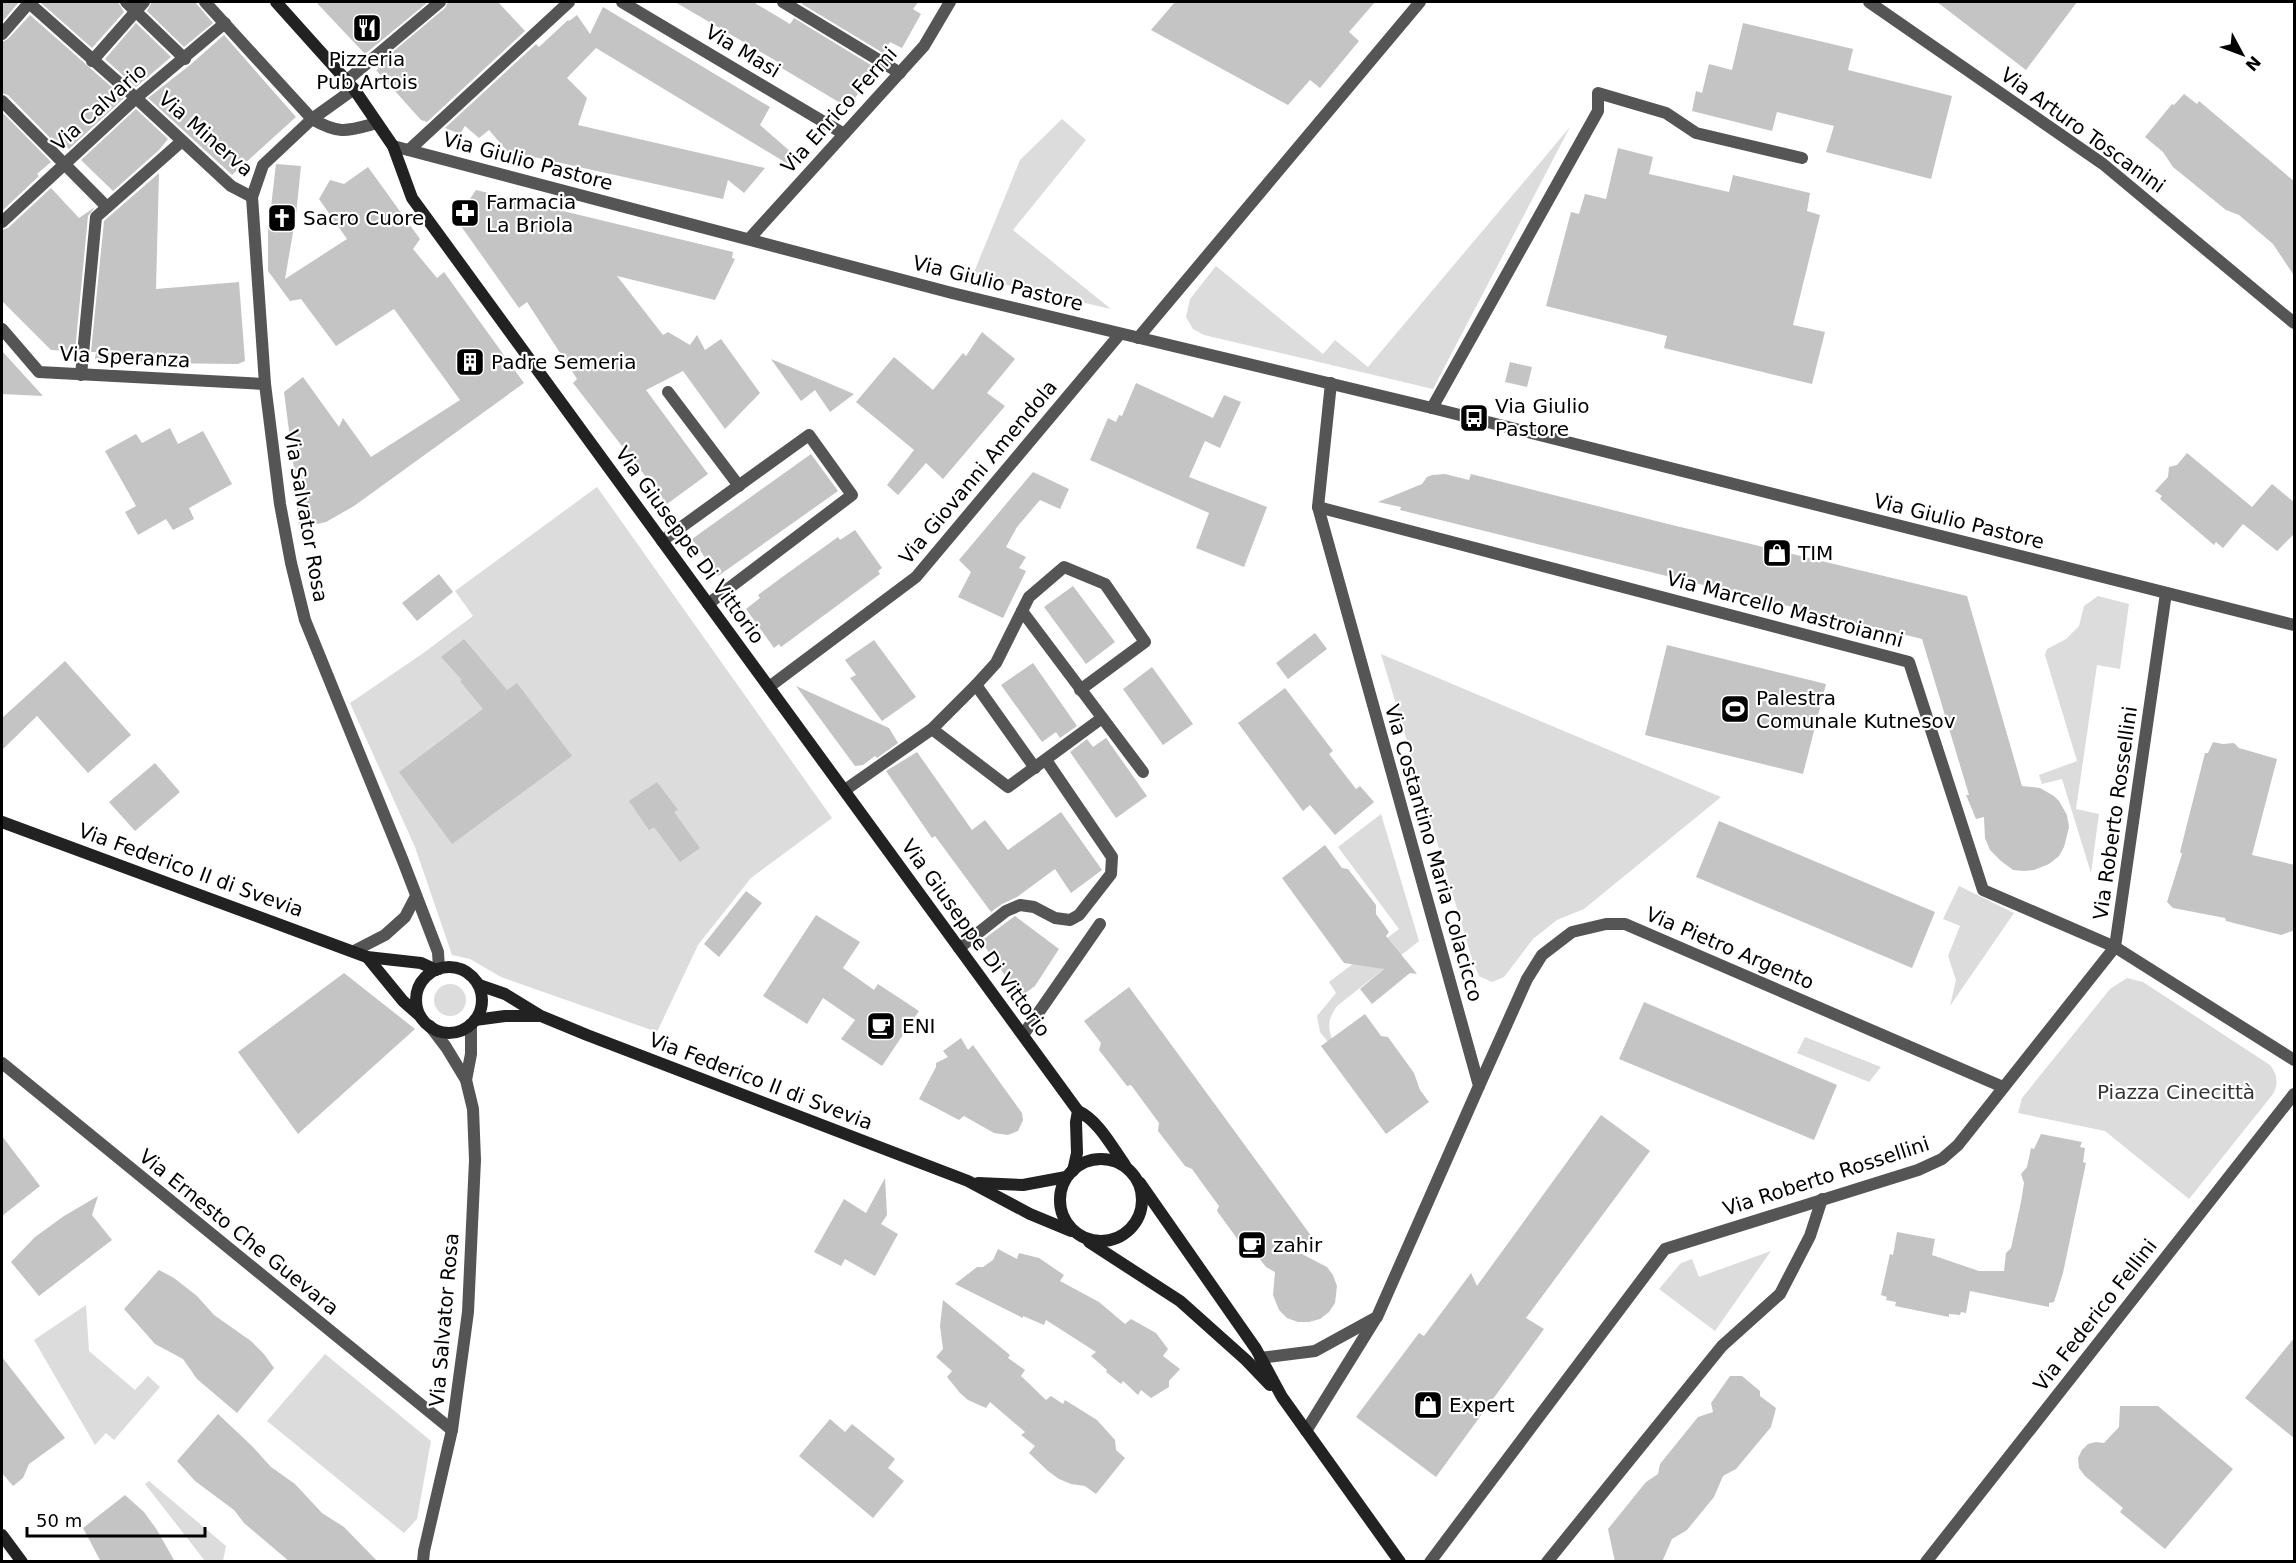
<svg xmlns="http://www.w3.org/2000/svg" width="2296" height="1563" font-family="'DejaVu Sans',sans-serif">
<rect width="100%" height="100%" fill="#fff"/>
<!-- green -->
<g fill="#dcdcdc">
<polygon points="1062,119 1086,140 1013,230 1111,309 972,277 1020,160"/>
<polygon points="1570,127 1433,389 1204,335 1193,329 1186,317 1190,299 1216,266 1323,354 1335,340 1368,367"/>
<polygon points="597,487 832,818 751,878 698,945 657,1032 501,977 470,959 452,955 415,847 350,703 422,654 473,616 455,591"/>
<polygon points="2098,596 2129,604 2120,669 2097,665 2076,809 2099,814 2091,873 2062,779 2042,784 2039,775 2077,761 2045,655 2047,649 2066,639 2079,626 2084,606"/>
<polygon points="1381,654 1721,797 1584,909 1557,920 1533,939 1504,977 1492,982 1479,976 1473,962"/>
<path d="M 1381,814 L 1419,941 L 1337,1006 C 1329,1018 1327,1025 1332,1039 L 1328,1042 L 1320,1032 L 1317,1016 L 1336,993 L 1329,982 L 1399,929 L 1338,847 Z"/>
<polygon points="1959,886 2014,913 1950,1006 1956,980 1948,956 1960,926 1943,919"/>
<path d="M 2127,978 L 2143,982 L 2270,1065 C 2277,1074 2279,1083 2273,1094 L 2189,1199 L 2105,1131 L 2018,1113 L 2022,1098 L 2110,989 Z"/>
<circle cx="450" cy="1000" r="16"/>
<polygon points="1805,1037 1881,1067 1869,1082 1797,1053"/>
<polygon points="1771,1251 1715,1331 1659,1289 1681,1263 1692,1259 1699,1277"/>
<polygon points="86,1305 89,1351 135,1390 148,1376 160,1387 114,1440 106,1433 95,1445 34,1340"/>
<polygon points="325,1354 431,1441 417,1519 404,1533 267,1421"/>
<polygon points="149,1481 226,1546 223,1561 205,1561 145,1484"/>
</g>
<!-- building -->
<g fill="#c4c4c4">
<polygon points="2,2 19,2 2,22"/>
<polygon points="40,2 118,2 124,12 92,48"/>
<polygon points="152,2 195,2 213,23 184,47 147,11"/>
<polygon points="316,2 428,2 365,54"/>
<polygon points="448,2 498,2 525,31 427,122 421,120 376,70 379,69 376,66 445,8"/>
<polygon points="675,2 753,2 790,24 794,18 874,67 851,105 844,101 842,104 780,67 783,65"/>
<polygon points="803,2 918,2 913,9 921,14 902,48 890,42 883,53 802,4"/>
<polygon points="1175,2 1375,2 1349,32 1359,41 1320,88 1310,80 1288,105 1151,30"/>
<polygon points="1937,2 2077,2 2026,70"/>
<polygon points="603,7 770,107 760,125 799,159 793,167 596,48 567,78 587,98 578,125 765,168 744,193 728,180 723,199 507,151 489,130 479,138 465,126 460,134 445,128 536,44 539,47 568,20 569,21 577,15 590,34"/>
<polygon points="30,15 124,98 69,149 67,147 63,151 8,95 2,93 2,42 8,39"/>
<polygon points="136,23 171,57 136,87 105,59"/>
<polygon points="1743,23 1853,49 1848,70 1952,96 1931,179 1826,152 1834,126 1777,112 1772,131 1692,111 1696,91 1702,93 1709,64 1732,70"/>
<polygon points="224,35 296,117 232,175 148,98 190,65"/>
<polygon points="2184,94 2197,104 2199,101 2295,182 2295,277 2273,244 2239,215 2226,210 2173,167 2163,152 2145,137 2172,104 2174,105"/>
<polygon points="136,109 168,139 159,150 113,191 81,160"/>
<polygon points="2,112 51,162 37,174 39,176 2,211"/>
<polygon points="1618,148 1653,157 1649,174 1729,192 1733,175 1810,193 1807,211 1820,215 1793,325 1825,332 1812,384 1664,348 1667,336 1546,306 1571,212 1579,214 1585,194 1606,199"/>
<polygon points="276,164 301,166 296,215 285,279 347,239 319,199 330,180 344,184 368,167 420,239 413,249 437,278 444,272 524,383 354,506 326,522 299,528 297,508 299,508 284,392 303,377 339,427 343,418 371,457 460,400 394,309 336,346 301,299 290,301 268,271 268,232"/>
<polygon points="159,173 156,289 239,282 245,361 238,364 155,363 95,359 96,352 91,352 104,221"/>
<polygon points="51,188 79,218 95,207 88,216 75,351 51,350 2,301 2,230 8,228"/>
<polygon points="476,190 733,252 732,258 735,259 715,300 617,276 663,335 668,332 690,345 697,335 705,350 721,339 760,393 725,429 683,371 646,390 708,474 667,504 573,383 577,379 527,302 519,308 456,219"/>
<polygon points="982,332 1015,359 987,393 1005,406 943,479 926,463 898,495 887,485 914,450 856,402 894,357 933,390 963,353 966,356"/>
<polygon points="2,351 43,396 2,394"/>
<polygon points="771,359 826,382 854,394 830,412 815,390 801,401"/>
<polygon points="1510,362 1532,367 1527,387 1505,382"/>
<polygon points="1136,383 1213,418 1224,395 1241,402 1220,448 1205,441 1189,477 1267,507 1244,567 1196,548 1209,513 1090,460 1108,418 1116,422 1119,415 1122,416"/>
<polygon points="170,428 178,444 203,431 232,484 189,508 194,519 173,530 166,519 138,535 125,512 136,506 105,451 136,434 142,443"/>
<polygon points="2187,453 2252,507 2272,484 2295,503 2295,533 2277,551 2243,524 2223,548 2216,542 2214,545 2160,499 2162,496 2155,491 2168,477 2169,467 2177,465"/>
<polygon points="811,454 838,491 718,576 692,539"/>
<polygon points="1033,472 1069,489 1060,509 1040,500 1017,527 1006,547 1026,557 1019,568 1026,571 1003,618 958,597 971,572 959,560"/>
<polygon points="1445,474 1469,480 1471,474 1668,524 1967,596 2022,786 2040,788 2054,796 2059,801 2067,815 2069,827 2064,847 2059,856 2049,864 2034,870 2024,871 2013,870 2001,861 1990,850 1985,838 1984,817 1976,819 1966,795 1969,795 1922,639 1400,510 1401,507 1378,502 1422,484 1427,477 1432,475"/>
<polygon points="855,530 882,568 878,571 880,574 781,647 779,644 774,648 746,609 760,598 758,595 785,575 838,537 840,540"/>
<polygon points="439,574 453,592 417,621 402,603"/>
<polygon points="1073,586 1115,642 1086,664 1044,607"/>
<polygon points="1315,633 1327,649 1288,679 1276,663"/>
<polygon points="464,639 507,690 517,683 572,756 452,844 399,772 483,709 460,681 462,680 441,657"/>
<polygon points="874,640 916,697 882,721 850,678 856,675 845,660"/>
<polygon points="1667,645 1826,684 1803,774 1645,735"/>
<polygon points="65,661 131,735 88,773 37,716 2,750 2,718"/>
<polygon points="1033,663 1077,726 1060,738 1056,732 1042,742 1001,685"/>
<polygon points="1152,667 1193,724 1163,745 1123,689"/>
<polygon points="796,686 889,728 898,743 877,758 875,756 863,765 855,766"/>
<polygon points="1285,688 1333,751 1329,754 1356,789 1360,786 1374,802 1335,835 1310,805 1303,811 1238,723"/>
<polygon points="1106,738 1147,796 1116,818 1070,752 1087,739 1093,747"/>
<polygon points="2213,742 2223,744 2234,743 2239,748 2277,759 2252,855 2295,865 2295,930 2281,935 2226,921 2225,918 2173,908 2167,902 2182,854 2180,852 2205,753 2208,753"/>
<polygon points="917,752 972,830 985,820 1008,850 1061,812 1102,870 1071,893 1055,869 1017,897 1002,904 991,912 935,836 932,838 886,771"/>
<polygon points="155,763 180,792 135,831 109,802"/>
<polygon points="657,782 678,810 674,812 700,848 680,862 654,827 649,830 629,801"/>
<polygon points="1719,821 1935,912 1912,968 1696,877"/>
<polygon points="1325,845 1342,868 1348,869 1376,905 1376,914 1389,932 1386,936 1417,974 1410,973 1372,1004 1360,989 1384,969 1344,963 1282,878"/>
<polygon points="746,891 762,903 719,957 704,944"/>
<polygon points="816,915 860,942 843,968 874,990 878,984 919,1011 882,1066 841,1039 855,1020 823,998 807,1024 763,996"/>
<polygon points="1015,916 1059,949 1035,986 1020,997 981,941"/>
<polygon points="344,973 415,1029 298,1134 238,1052"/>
<polygon points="1129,987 1312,1237 1294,1250 1327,1267 1333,1275 1337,1286 1335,1303 1329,1312 1320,1319 1309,1322 1298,1322 1287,1318 1279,1310 1273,1295 1275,1272 1266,1267 1251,1248 1244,1248 1217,1211 1219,1206 1205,1187 1192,1169 1185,1166 1158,1131 1159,1123 1131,1085 1127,1086 1099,1050 1101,1043 1084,1021"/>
<polygon points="1644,1002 1837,1085 1814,1140 1619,1059"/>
<polygon points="1365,1014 1381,1036 1388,1037 1414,1073 1420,1090 1429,1102 1386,1134 1321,1046"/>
<polygon points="961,1038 968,1050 973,1045 1022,1113 1023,1120 1018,1131 1008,1135 994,1133 964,1116 959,1120 919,1099 936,1067 936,1063 948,1057 943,1051"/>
<polygon points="1601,1115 1650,1151 1526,1318 1544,1329 1436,1477 1356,1417 1419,1333 1424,1336 1471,1273 1477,1286"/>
<polygon points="2041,1134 2082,1142 2080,1147 2085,1148 2083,1162 2086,1163 2063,1273 2054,1302 2049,1303 2049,1307 1970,1291 1966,1313 1961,1312 1960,1315 1949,1314 1949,1317 1895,1306 1896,1302 1886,1300 1887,1297 1881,1295 1890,1254 1893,1255 1897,1232 1935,1239 1932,1255 1979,1271 2004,1271 2006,1253 2011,1248 2021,1202 2024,1183 2021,1174 2027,1167 2031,1148 2034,1149"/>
<polygon points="2,1136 40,1186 2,1216"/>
<polygon points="885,1178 887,1215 881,1224 898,1234 875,1276 845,1259 841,1266 814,1252 844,1199 866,1213"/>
<polygon points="98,1196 92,1215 112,1240 39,1296 11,1262 35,1237 64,1216"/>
<polygon points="998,1249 1017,1259 1019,1253 1039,1258 1064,1275 1060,1281 1099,1302 1125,1324 1131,1319 1156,1333 1168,1349 1163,1356 1180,1369 1169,1381 1169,1387 1151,1398 1141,1390 1138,1395 1123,1381 1121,1384 1106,1372 1107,1370 1091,1356 1096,1352 1046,1320 1044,1325 1023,1316 1023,1318 955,1284 977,1267 983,1267 993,1260"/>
<polygon points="159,1270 174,1278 197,1296 214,1315 251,1341 264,1354 274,1368 237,1413 197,1379 183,1359 155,1344 124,1309"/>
<polygon points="943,1300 1010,1355 1008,1358 1025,1370 1021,1376 1046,1400 1051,1396 1063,1404 1065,1400 1097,1420 1115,1440 1116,1450 1125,1458 1096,1494 1085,1486 1071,1484 1059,1479 1048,1471 1029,1453 1035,1446 1021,1435 1025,1432 990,1402 986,1408 968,1400 960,1393 947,1377 952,1371 936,1357 943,1349 940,1326"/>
<polygon points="2295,1337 2295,1439 2245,1398"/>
<polygon points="2,1357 65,1438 29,1464 23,1478 13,1486 2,1473"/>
<polygon points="1730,1376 1742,1376 1760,1391 1760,1396 1776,1408 1771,1427 1736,1469 1723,1476 1714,1497 1687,1530 1672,1539 1662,1562 1615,1562 1608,1529 1646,1482 1658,1474 1660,1464 1698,1417 1713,1412 1711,1403"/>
<polygon points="2120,1406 2158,1406 2233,1469 2165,1549 2120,1512 2123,1508 2085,1476 2079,1468 2078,1458 2082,1450 2088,1444 2096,1442 2104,1443 2119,1427"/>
<polygon points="218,1414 252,1446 271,1467 295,1484 322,1513 344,1527 378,1562 290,1562 244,1523 234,1510 195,1481 177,1461"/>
<polygon points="830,1419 845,1432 852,1424 895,1459 888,1468 904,1481 873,1518 799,1456"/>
<polygon points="125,1495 144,1512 157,1530 175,1562 101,1562 83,1528"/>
</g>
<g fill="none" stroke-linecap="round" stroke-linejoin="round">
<!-- pedestrian -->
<g stroke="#555" stroke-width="12">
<polyline points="28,2 136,98"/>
<polyline points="126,2 185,59"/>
<polyline points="92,61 144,2"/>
</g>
<!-- minor -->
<g stroke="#555" stroke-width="12">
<path d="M 205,2 L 312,119 C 340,135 347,131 377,123"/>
<polyline points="622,2 844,134"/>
<polyline points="783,2 900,73"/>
<polyline points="1869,2 2103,164 2294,323"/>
<polyline points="2,34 29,3"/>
<polyline points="346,81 440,2"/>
<polyline points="354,89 312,119 263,165 252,197 265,384 280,504 291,563 305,620 403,861 438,952 439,969"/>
<polyline points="136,98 231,186 252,197"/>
<polyline points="2,101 107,207"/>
<polyline points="409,150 569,2"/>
<polyline points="2,222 136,98 225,23"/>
<polyline points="749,239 924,46 950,2"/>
<polyline points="2,329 39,372 265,384"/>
<polyline points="1138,338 1420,2"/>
<polyline points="81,375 96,217 182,141"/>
<polyline points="668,392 739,486"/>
<polyline points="1432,408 1598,111 1598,93 1666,113 1696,133 1802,158"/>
<polyline points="1318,507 1909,662 1983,890 2115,947 2294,1060"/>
<polyline points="662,541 809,435 852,495 708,604"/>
<polyline points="1022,611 1143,772"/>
<polyline points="976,685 1035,768"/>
<polyline points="769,687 916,577 1120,334"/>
<polyline points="932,729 1008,787 1102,718"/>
<polyline points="845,790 932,729 976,685 996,663 1029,597 1064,567 1105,584 1145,642 1080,690"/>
<polyline points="959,948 1006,911 1020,905 1034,907 1055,918 1070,920 1079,915 1111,874 1112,857 1046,760"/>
<polyline points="354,951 385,935 405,917 416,896"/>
<polyline points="1023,1035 1100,924"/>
<polyline points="2,1063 452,1430"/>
<polyline points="466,1080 471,1054 471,1024"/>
<polyline points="1479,1086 1527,979 1542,955 1572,932 1606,924 1625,924 2003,1087"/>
<polyline points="1260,1358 1315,1351 1377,1317 1479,1086 1318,507 1331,383"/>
<polyline points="1306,1431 1376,1318"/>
<polyline points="423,1562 424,1551 452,1430 468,1312 475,1160 473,1109 466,1080 446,1047 430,1026"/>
<polyline points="1430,1562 1665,1249 1918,1170 1942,1159 1958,1145 2115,947 2166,593"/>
<polyline points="1547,1562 1722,1346 1780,1294 1810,1236 1822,1199"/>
<polyline points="1926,1562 2294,1094"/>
</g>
<!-- tertiary -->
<polyline stroke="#555" stroke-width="12" points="393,146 952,293 1432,408 2294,625"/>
<!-- secondary -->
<g stroke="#222" stroke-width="12">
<path d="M 276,2 L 354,89 L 393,146 L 412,198 L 1078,1111 C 1099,1121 1112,1147 1125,1165"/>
<polyline points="2,822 367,957 421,963 436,970"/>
<polyline points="367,957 403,1001 420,1016"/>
<circle cx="449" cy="1000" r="33"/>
<polyline points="479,985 505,994 541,1016 587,1035 968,1181 1030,1214 1071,1231"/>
<polyline points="475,1020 505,1016 540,1016"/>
<circle cx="1101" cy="1200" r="41"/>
<polyline points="1073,1171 1077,1153 1076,1122 1078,1111"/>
<polyline points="978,1183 1023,1185 1066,1177"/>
<polyline points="1140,1183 1256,1349 1282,1397 1400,1562"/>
<polyline points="1089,1242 1180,1301 1246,1360 1270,1385"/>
<polyline points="2,1535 22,1562"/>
</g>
</g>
<!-- icons -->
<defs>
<g id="restaurant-square" transform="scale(1.5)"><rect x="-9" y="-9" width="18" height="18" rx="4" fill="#000" stroke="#fff"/><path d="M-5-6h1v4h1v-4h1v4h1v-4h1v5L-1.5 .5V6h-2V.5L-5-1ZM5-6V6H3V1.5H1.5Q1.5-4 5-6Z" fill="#fff"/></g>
<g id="pharmacy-square" transform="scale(1.5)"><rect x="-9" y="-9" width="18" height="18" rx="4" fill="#000" stroke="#fff"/><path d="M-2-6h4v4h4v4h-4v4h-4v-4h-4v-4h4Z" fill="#fff"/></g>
<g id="church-square" transform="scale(1.5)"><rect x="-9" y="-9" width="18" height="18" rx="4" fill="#000" stroke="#fff"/><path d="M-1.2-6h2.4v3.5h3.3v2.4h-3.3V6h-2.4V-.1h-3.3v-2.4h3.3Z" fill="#fff"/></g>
<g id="building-square" transform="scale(1.5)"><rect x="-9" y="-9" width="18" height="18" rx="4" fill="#000" stroke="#fff"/><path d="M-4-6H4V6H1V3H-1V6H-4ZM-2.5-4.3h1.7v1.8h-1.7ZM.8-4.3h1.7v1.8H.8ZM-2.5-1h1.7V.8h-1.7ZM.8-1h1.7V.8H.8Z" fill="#fff"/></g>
<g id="bus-square" transform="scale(1.5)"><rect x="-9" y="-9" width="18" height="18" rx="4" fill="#000" stroke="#fff"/><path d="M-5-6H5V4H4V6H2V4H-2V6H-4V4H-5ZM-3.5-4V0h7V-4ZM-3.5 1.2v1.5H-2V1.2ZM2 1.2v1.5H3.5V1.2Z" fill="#fff"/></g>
<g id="shop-square" transform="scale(1.5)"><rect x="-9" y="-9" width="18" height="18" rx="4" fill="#000" stroke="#fff"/><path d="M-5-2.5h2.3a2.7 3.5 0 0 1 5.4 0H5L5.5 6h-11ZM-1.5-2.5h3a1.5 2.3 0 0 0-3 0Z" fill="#fff"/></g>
<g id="stadium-square" transform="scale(1.5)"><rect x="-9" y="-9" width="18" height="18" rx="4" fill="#000" stroke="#fff"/><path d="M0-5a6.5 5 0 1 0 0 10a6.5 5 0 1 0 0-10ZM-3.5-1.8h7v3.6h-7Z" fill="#fff"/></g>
<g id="cafe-square" transform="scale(1.5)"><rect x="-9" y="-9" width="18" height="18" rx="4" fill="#000" stroke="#fff"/><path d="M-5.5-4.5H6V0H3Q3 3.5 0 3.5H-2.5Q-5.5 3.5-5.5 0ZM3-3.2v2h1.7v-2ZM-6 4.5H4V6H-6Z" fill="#fff"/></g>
</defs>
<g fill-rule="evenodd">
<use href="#restaurant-square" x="367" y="28"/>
<use href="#pharmacy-square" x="465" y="213"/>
<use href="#church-square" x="282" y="218"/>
<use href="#building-square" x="470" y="362"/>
<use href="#bus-square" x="1474" y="418"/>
<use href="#shop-square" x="1777" y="553"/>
<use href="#stadium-square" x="1735" y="709"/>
<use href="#cafe-square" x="881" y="1026"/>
<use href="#cafe-square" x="1252" y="1245"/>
<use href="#shop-square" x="1428" y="1405"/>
</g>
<g text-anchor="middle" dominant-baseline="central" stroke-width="4.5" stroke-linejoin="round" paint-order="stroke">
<!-- street labels -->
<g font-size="20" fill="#000" stroke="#fff">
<text transform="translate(743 51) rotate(31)">Via Masi</text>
<text transform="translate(99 107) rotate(-42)">Via Calvario</text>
<text transform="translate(839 110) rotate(-48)">Via Enrico Fermi</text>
<text transform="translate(2083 130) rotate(36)">Via Arturo Toscanini</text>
<text transform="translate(206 134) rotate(41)">Via Minerva</text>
<text transform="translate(528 161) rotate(15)">Via Giulio Pastore</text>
<text transform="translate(998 283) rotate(14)">Via Giulio Pastore</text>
<text transform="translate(125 357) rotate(3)">Via Speranza</text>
<text transform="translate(978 472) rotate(-50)">Via Giovanni Amendola</text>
<text transform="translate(306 516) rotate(80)">Via Salvator Rosa</text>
<text transform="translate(1959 521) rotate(14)">Via Giulio Pastore</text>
<text transform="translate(690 545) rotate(54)">Via Giuseppe Di Vittorio</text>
<text transform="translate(1785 609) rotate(15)">Via Marcello Mastroianni</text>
<text transform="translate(2115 813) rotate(-82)">Via Roberto Rossellini</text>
<text transform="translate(1434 853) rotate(74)">Via Costantino Maria Colacicco</text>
<text transform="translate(191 870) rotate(20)">Via Federico II di Svevia</text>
<text transform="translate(976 938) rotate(54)">Via Giuseppe Di Vittorio</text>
<text transform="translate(1730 948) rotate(23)">Via Pietro Argento</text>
<text transform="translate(761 1081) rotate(21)">Via Federico II di Svevia</text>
<text transform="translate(1826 1176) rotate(-18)">Via Roberto Rossellini</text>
<text transform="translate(239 1232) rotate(39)">Via Ernesto Che Guevara</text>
<text transform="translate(2095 1315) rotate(-52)">Via Federico Fellini</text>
<text transform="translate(444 1320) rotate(-85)">Via Salvator Rosa</text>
</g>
<!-- poi labels -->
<g font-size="20" fill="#000" stroke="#fff" text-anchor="start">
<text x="367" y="59" text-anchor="middle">Pizzeria<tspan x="367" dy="23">Pub Artois</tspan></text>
<text x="486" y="202">Farmacia<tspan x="486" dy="23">La Briola</tspan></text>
<text x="303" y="218">Sacro Cuore</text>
<text x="491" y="362">Padre Semeria</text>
<text x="1495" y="406">Via Giulio<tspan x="1495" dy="23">Pastore</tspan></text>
<text x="1798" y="553">TIM</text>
<text x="1756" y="698">Palestra<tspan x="1756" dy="23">Comunale Kutnesov</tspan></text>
<text x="902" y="1026">ENI</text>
<text x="1273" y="1245">zahir</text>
<text x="1449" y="1405">Expert</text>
</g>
<!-- park labels -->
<g font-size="20" fill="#333" stroke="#fff">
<text x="2176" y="1092">Piazza Cinecittà</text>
</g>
</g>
<!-- border -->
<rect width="2296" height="1563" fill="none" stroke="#000000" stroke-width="6"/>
<!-- north arrow -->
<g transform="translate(2242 54) rotate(131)" stroke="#ffffff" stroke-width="4.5" paint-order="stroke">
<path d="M0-4.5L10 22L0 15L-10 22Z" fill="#000000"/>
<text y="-9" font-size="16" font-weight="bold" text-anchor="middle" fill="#000000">N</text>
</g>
<!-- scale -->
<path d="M27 1527v9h178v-9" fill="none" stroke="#000000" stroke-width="3"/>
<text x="36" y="1527" font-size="18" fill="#000000" stroke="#ffffff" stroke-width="4.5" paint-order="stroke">50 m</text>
</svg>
